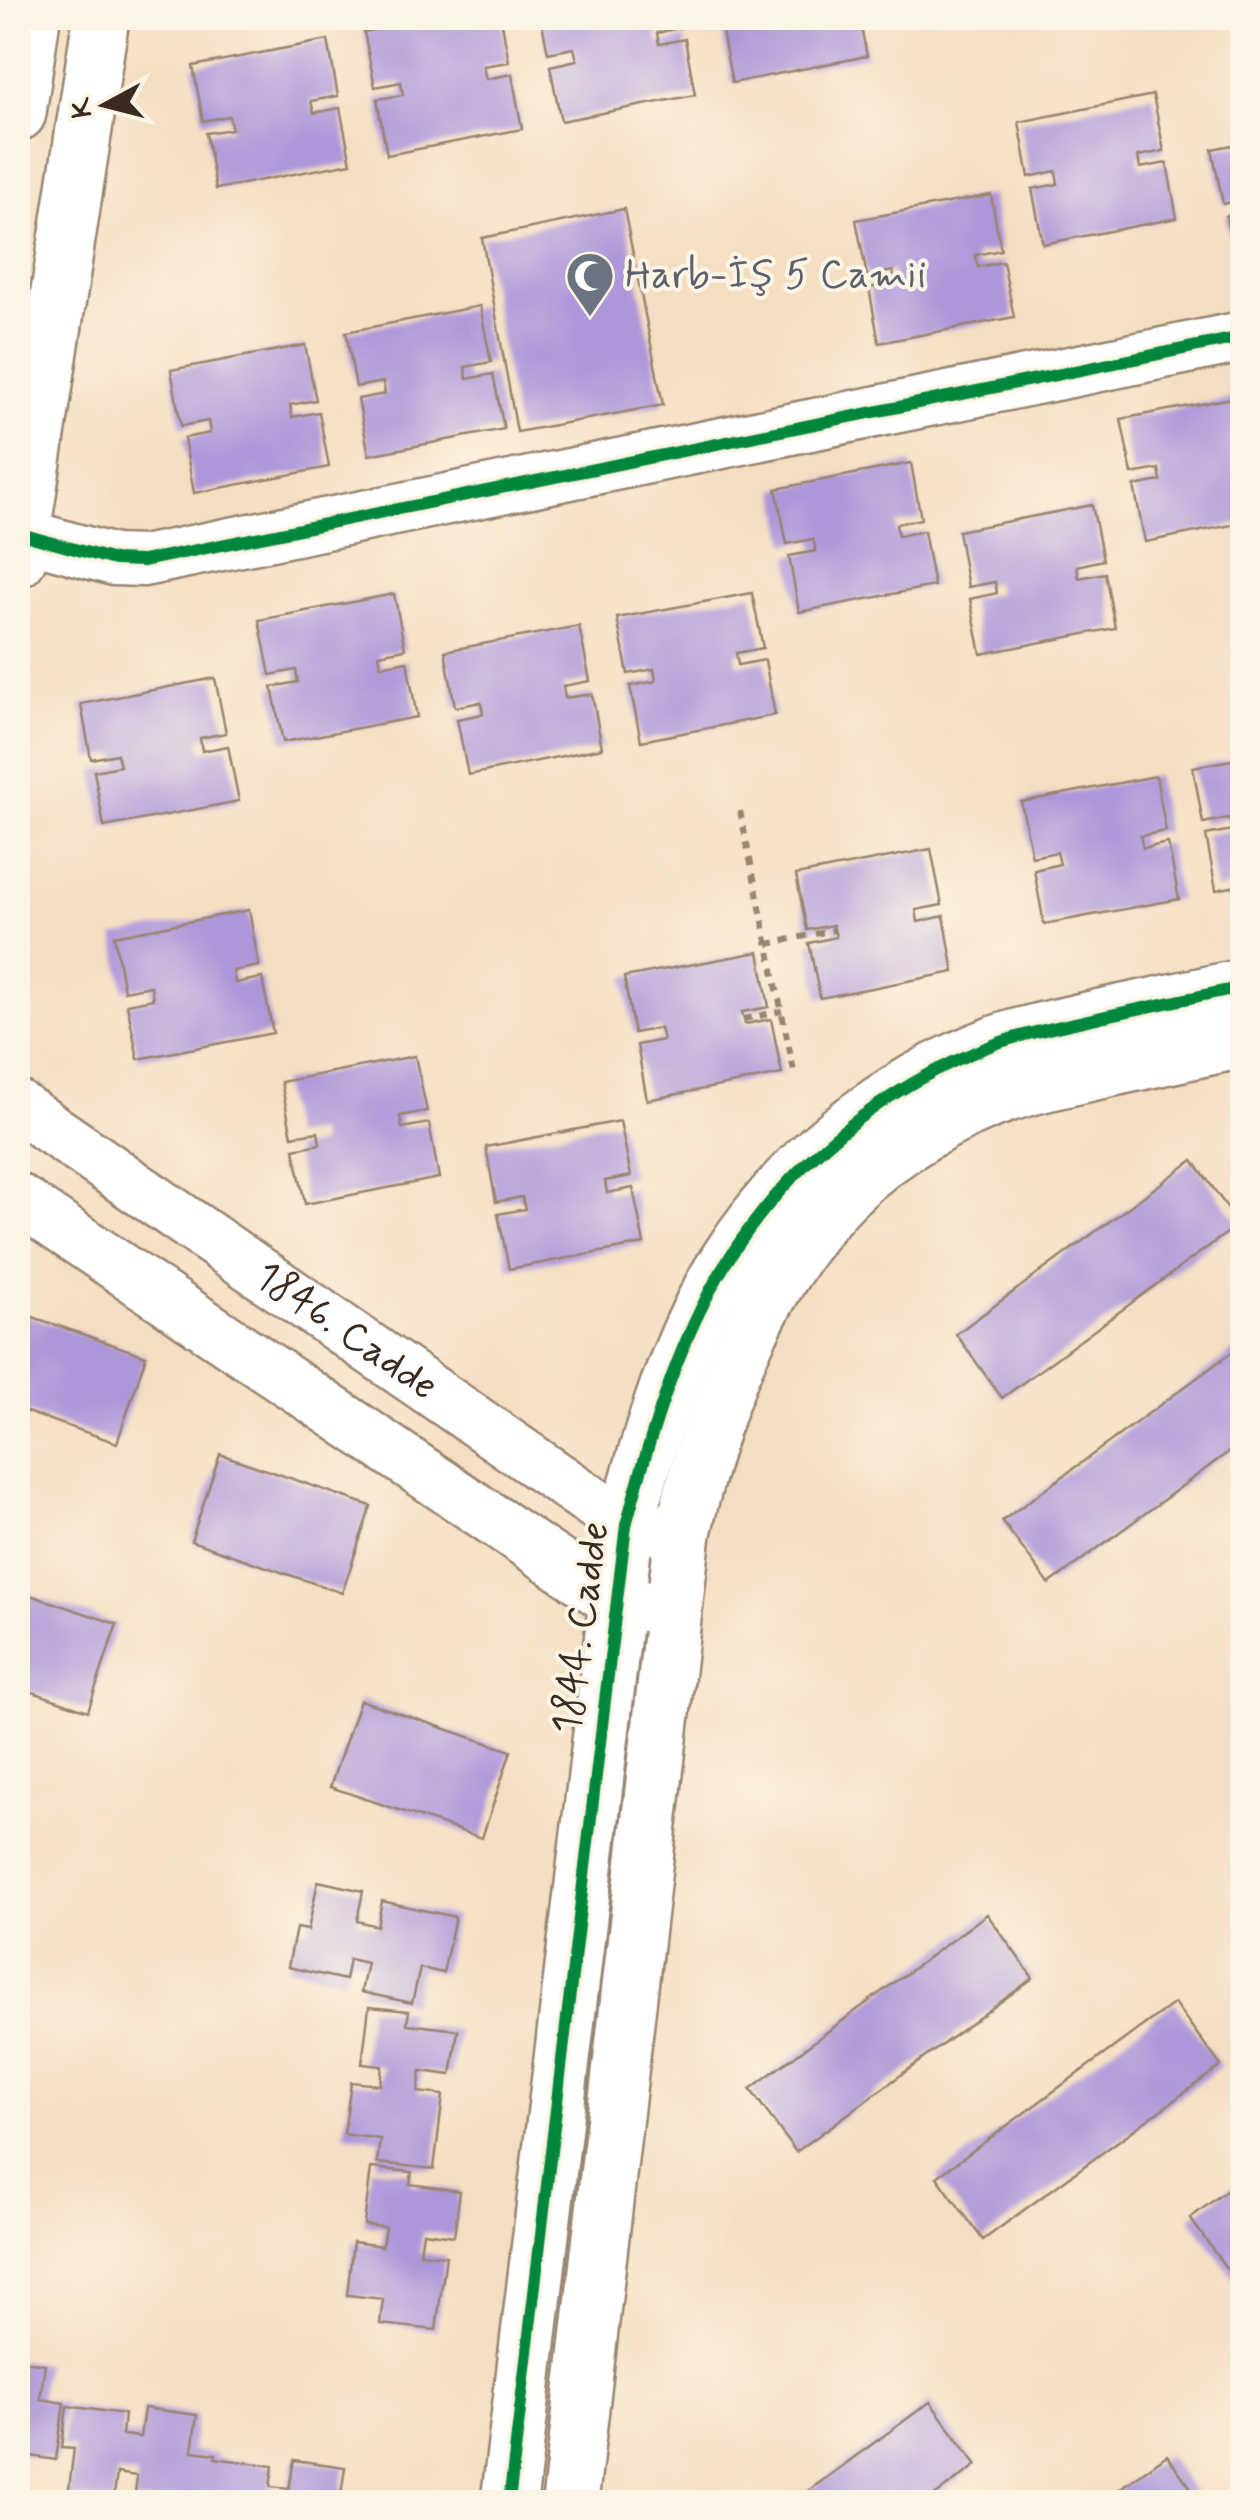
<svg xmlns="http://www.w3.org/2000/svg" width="1260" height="2520" font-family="Mynerve,sans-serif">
<rect width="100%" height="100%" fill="#fcf5e5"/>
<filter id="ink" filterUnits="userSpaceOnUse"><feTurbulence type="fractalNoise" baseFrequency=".01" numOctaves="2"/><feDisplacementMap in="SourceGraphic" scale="20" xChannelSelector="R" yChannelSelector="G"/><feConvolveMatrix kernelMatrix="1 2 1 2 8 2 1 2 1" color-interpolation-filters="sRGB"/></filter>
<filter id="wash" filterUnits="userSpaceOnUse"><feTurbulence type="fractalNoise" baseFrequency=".0048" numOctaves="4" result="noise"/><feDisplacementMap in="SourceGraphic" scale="40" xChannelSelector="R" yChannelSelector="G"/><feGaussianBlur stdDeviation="2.25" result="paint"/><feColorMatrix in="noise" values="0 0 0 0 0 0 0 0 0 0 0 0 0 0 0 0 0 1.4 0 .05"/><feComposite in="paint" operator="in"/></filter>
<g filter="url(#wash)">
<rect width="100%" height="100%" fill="#f4dec1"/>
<g id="blocks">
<!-- building -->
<g fill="#ae97d9">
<polygon points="439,18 501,18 509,62 483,66 486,79 512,74 522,129 387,155 377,99 403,95 401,82 375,87 364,32"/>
<polygon points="541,18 681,18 683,27 657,33 659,44 685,39 695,95 561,121 550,66 577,60 574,48 548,53"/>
<polygon points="747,18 859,18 867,56 732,83 721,27 748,22"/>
<polygon points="328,40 338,96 311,101 314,113 340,108 351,163 216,189 206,133 232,129 229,116 203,121 193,66"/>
<polygon points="1153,95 1164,151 1138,156 1140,168 1167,163 1177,218 1043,244 1032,189 1058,184 1056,171 1029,177 1019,122"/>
<polygon points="1242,143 1242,200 1223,204 1212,149"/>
<polygon points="991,195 1001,250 975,255 978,267 1003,262 1014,317 879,343 869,288 895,283 893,271 867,276 856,220"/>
<polygon points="624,209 663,405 517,432 482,238"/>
<polygon points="1242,213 1242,270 1236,271 1226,216"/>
<polygon points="480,306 491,362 465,367 467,379 493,374 504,429 369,455 358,399 385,394 383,382 356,387 346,332"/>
<polygon points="305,345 316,400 290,405 292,417 319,412 329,467 194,493 184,438 210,433 208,421 181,426 171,370"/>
<polygon points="1242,396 1242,453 1241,453 1242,523 1145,542 1134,486 1161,481 1159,469 1132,474 1121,419"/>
<polygon points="911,463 921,519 896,524 898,536 924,531 934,586 799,612 789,556 816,551 813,539 787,544 776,489"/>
<polygon points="1092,505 1103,560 1077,566 1079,578 1105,573 1115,628 981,654 970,599 997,593 995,582 968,587 958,531"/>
<polygon points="752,593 763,648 736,653 738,665 765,660 775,715 641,741 630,686 656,681 654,669 628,674 617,618"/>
<polygon points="394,594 405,649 379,654 381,666 407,661 417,717 283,742 272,687 298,682 296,670 270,675 259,620"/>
<polygon points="579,626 590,681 563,686 565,698 592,694 602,748 468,775 457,719 483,714 481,702 455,707 445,651"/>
<polygon points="215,678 226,733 200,738 202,751 228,746 239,801 104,827 94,771 120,766 117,754 91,759 81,704"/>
<polygon points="1242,758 1242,885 1216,890 1206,835 1232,830 1229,818 1203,823 1193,767"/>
<polygon points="1156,776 1166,831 1140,836 1143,848 1168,843 1179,899 1044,924 1034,870 1060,864 1057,852 1032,857 1021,802"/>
<polygon points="931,849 942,905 916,910 918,922 944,916 954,972 820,998 809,943 836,937 833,925 807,930 796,875"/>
<polygon points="249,910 259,966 233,971 235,983 262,978 273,1033 138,1059 127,1004 153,999 151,986 124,991 114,936"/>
<polygon points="759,952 769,1007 742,1012 745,1024 771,1019 782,1074 647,1100 637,1045 663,1040 660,1028 634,1033 624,977"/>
<polygon points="415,1056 427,1111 400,1116 402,1128 429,1123 439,1178 305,1204 294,1149 320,1144 318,1132 292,1136 281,1082"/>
<polygon points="620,1121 631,1176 605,1181 607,1193 633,1188 644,1244 509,1269 498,1214 525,1209 522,1197 496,1202 486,1147"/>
<polygon points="1193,1160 1239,1224 1002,1398 956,1334"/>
<polygon points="18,1312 146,1356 117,1443 18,1409"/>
<polygon points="1239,1347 1242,1352 1242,1442 1049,1584 1002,1521"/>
<polygon points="220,1454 371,1506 342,1593 191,1541"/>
<polygon points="18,1591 117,1624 88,1711 18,1687"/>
<polygon points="360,1700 511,1751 482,1838 330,1787"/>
<polygon points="318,1881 363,1891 357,1921 377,1926 382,1901 455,1917 443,1973 420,1968 412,2003 361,1992 367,1963 349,1959 345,1980 288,1967 296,1928 308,1930"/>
<polygon points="987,1914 1033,1978 796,2152 750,2089"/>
<polygon points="1174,2003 1221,2066 983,2240 937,2177"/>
<polygon points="369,2007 409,2011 407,2024 458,2030 451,2075 421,2071 418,2092 443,2095 434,2169 377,2163 380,2139 344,2134 351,2082 380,2085 382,2066 362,2064"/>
<polygon points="371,2168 412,2172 410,2184 460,2191 454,2236 423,2232 420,2253 446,2256 436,2330 380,2324 383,2299 347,2295 353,2242 382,2246 385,2227 364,2225"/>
<polygon points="1242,2179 1242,2277 1236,2282 1190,2218"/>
<polygon points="18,2360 45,2364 40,2399 64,2403 56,2460 18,2454"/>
<polygon points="930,2402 977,2465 926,2502 793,2502"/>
<polygon points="67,2406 124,2414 122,2435 140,2437 144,2408 197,2415 192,2451 216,2454 215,2458 273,2466 270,2487 289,2489 294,2460 345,2467 340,2502 223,2502 223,2500 210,2499 210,2502 148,2502 134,2501 137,2476 117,2473 113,2502 68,2497 74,2448 62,2447"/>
<polygon points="1167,2455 1201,2502 1102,2502"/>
</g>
</g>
</g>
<g filter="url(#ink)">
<use href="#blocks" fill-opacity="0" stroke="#988470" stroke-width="2.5"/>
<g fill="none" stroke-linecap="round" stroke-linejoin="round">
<!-- minor casing -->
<g stroke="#988470" stroke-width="55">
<g id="minor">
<polyline points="21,534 114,560 143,561 1242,337"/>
<path id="s1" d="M 18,1106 L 626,1525 L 683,1533"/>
<polyline points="18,1199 615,1602 673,1610"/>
</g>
</g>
<!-- tertiary casing -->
<g stroke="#988470" stroke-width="60">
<g id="tertiary">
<polyline points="18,113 32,18"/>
<polyline points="18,559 101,18"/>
<path d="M 509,2502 L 626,1525 C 650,1436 677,1343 726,1263 C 790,1161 885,1085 998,1043 C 1032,1031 1067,1025 1101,1017 C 1148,1007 1195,997 1242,987"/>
<path d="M 570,2502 L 683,1533 C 708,1419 751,1300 829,1210 C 871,1162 931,1124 991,1100 C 1029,1085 1069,1078 1109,1069 C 1153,1059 1198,1050 1242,1040"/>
</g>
</g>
<!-- path -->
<g stroke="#988470" stroke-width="6" stroke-dasharray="8 8" stroke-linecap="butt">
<polyline points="740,811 795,1076"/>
<polyline points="768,944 834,930"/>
<polyline points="744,1019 782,1011"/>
</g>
<!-- minor -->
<use href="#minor" stroke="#fff" stroke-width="50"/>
<!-- tertiary -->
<use href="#tertiary" stroke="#fff" stroke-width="55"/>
<!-- cycleway casing -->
<g stroke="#fcf5e5" stroke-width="19">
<g id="cycleway">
<polyline points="21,534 114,560 143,561 1242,337"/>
<path d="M 509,2502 L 626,1525 C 650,1436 677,1343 726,1263 C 790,1161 885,1085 998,1043 C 1032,1031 1067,1025 1101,1017 C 1148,1007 1195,997 1242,987"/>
</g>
</g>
<!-- cycleway -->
<use href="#cycleway" stroke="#00873e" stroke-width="12"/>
</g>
</g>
<!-- icons -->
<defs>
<g id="mosque-pin" transform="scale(2.5)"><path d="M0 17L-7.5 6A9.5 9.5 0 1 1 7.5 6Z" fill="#6b7280" stroke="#fcf5e5"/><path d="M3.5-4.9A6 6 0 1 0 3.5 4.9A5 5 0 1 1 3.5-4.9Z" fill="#fff"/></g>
</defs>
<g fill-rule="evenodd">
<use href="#mosque-pin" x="590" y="276"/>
</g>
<g text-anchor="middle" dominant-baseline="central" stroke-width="8" stroke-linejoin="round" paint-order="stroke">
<!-- worship labels -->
<g font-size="40" fill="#5b616d" stroke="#fcf5e5" text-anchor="start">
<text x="625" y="276">Harb-İş 5 Camii</text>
</g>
<!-- street labels -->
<g font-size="40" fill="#3b2a1e" stroke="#fcf5e5">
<text stroke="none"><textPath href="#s1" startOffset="398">1846. Cadde</textPath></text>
<text transform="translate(582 1628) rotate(-82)">1844. Cadde</text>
</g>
</g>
<!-- margin -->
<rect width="1260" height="2520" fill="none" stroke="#fcf5e5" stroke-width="60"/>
<!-- north arrow -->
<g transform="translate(105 105) rotate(263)" stroke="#fcf5e5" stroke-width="8" paint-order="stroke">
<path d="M0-8L18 38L0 25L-18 38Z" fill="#3b2a1e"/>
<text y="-15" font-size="28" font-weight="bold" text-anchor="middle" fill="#3b2a1e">K</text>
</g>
</svg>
